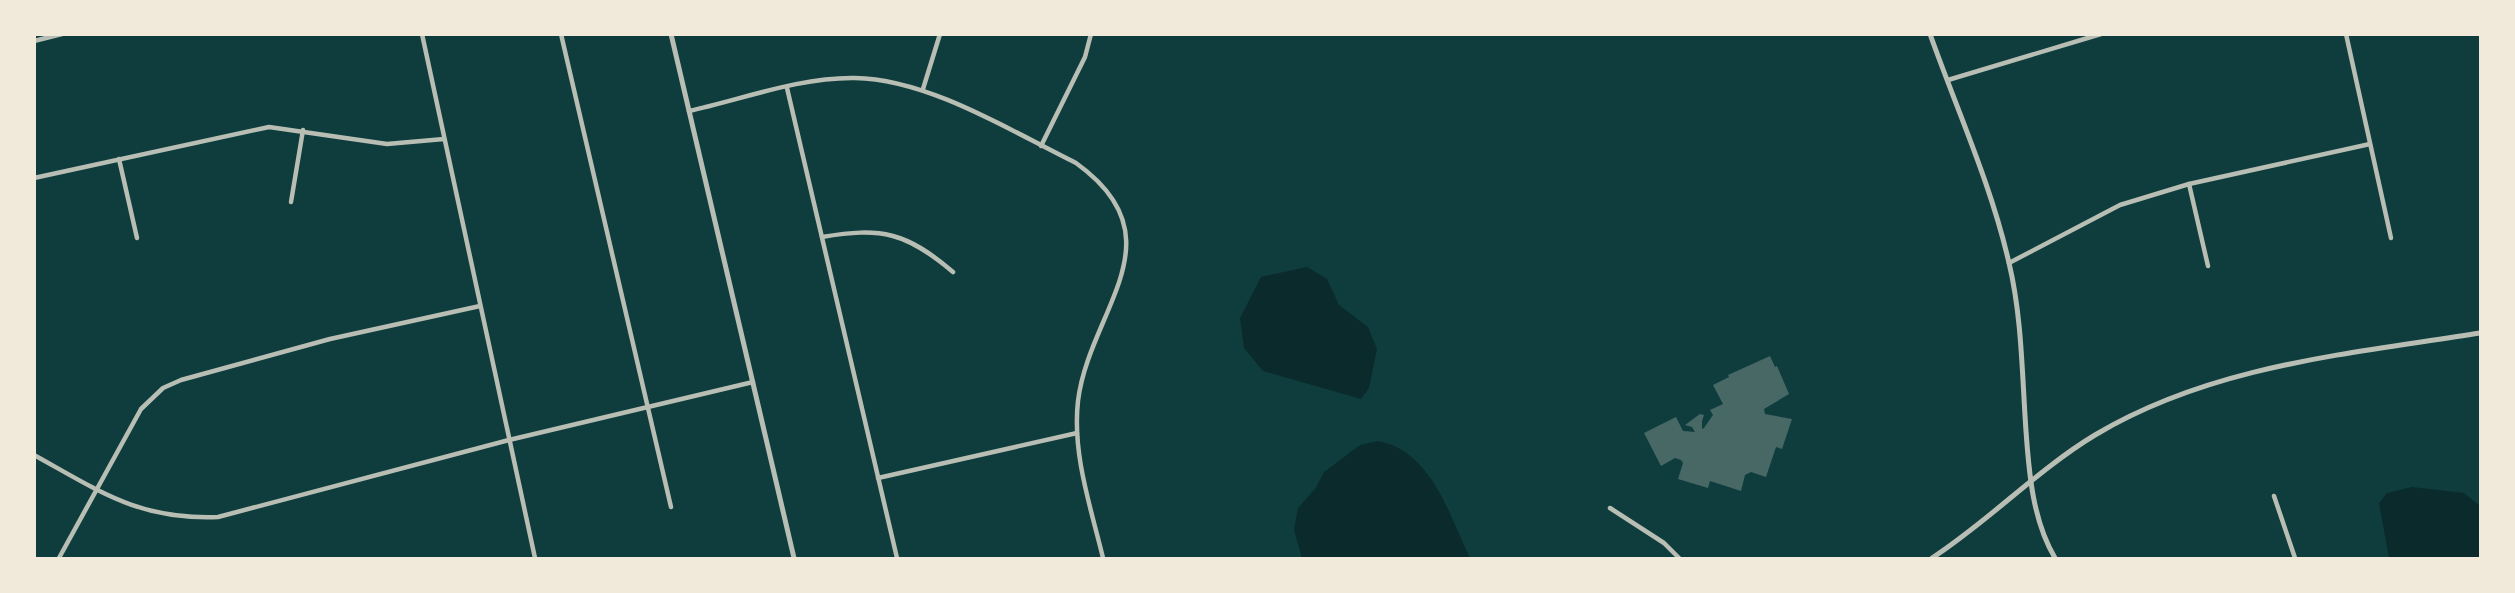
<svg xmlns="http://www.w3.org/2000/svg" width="2515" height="593" font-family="Inter,sans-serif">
<rect width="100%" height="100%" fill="#0f3d3e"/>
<!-- water -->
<g fill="#0a2a2b">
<polygon points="1307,267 1327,279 1339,305 1368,327 1377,349 1369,388 1361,399 1263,371 1244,348 1240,318 1261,277"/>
<path d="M 1378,441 C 1432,451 1449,515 1470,558 L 1302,558 L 1294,530 L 1298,508 L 1315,489 L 1324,472 L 1360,445 Z"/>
<polygon points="2412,487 2464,493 2480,506 2480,558 2389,558 2379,503 2387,493"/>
</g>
<!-- building -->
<polygon fill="#486865" points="1770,356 1775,367 1777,366 1789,394 1764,409 1765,414 1792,419 1782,449 1776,447 1766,477 1751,472 1745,475 1741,491 1710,481 1708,488 1678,479 1683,463 1681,460 1675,458 1661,466 1644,433 1676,417 1683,431 1695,432 1692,427 1685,425 1700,414 1704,415 1702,421 1702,429 1704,428 1713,415 1710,410 1723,404 1713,385 1729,377 1728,375"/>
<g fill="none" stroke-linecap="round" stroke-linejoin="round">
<!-- minor -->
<g stroke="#b8beb3" stroke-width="4.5">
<polyline points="422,34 535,558"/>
<polyline points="561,34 671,507"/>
<polyline points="2346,34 2391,238"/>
<polyline points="34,41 62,34"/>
<polyline points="1948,80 2101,34"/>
<polyline points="787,88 897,558"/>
<polyline points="923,89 940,34"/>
<path d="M 689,111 C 743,99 800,77 855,78 C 928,79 1011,131 1076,163 C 1182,239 1089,310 1078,401 C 1072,454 1091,508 1103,558"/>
<polyline points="1041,146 1085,57 1091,34"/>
<polyline points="119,159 137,238"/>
<polyline points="34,178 269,127 387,144 444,139"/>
<polyline points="2189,184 2208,266"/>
<polyline points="291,202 303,130"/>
<path d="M 822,237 C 881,227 906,232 953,272"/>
<polyline points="2009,263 2120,205 2189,184 2370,144"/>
<path d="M 34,455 C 101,492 139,520 218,517 L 509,440 L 753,382"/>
<polyline points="878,478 1077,433"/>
<polyline points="2274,496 2295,558"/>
<polyline points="1610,508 1664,543 1679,558"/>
<polyline points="59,558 141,409 163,388 181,380 330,339 480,306"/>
</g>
<!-- tertiary -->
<g stroke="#b8beb3" stroke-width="5">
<polyline points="671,34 794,558"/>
<path d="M 1930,34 C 1957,110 1991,184 2009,263 C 2022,317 2022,375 2026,431 C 2029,474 2033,521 2055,558"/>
<path d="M 1932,558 C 1989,521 2037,470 2095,435 C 2212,365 2349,354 2480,333"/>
</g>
</g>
<!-- border -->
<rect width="2515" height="593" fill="none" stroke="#f1e9da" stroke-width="72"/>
</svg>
